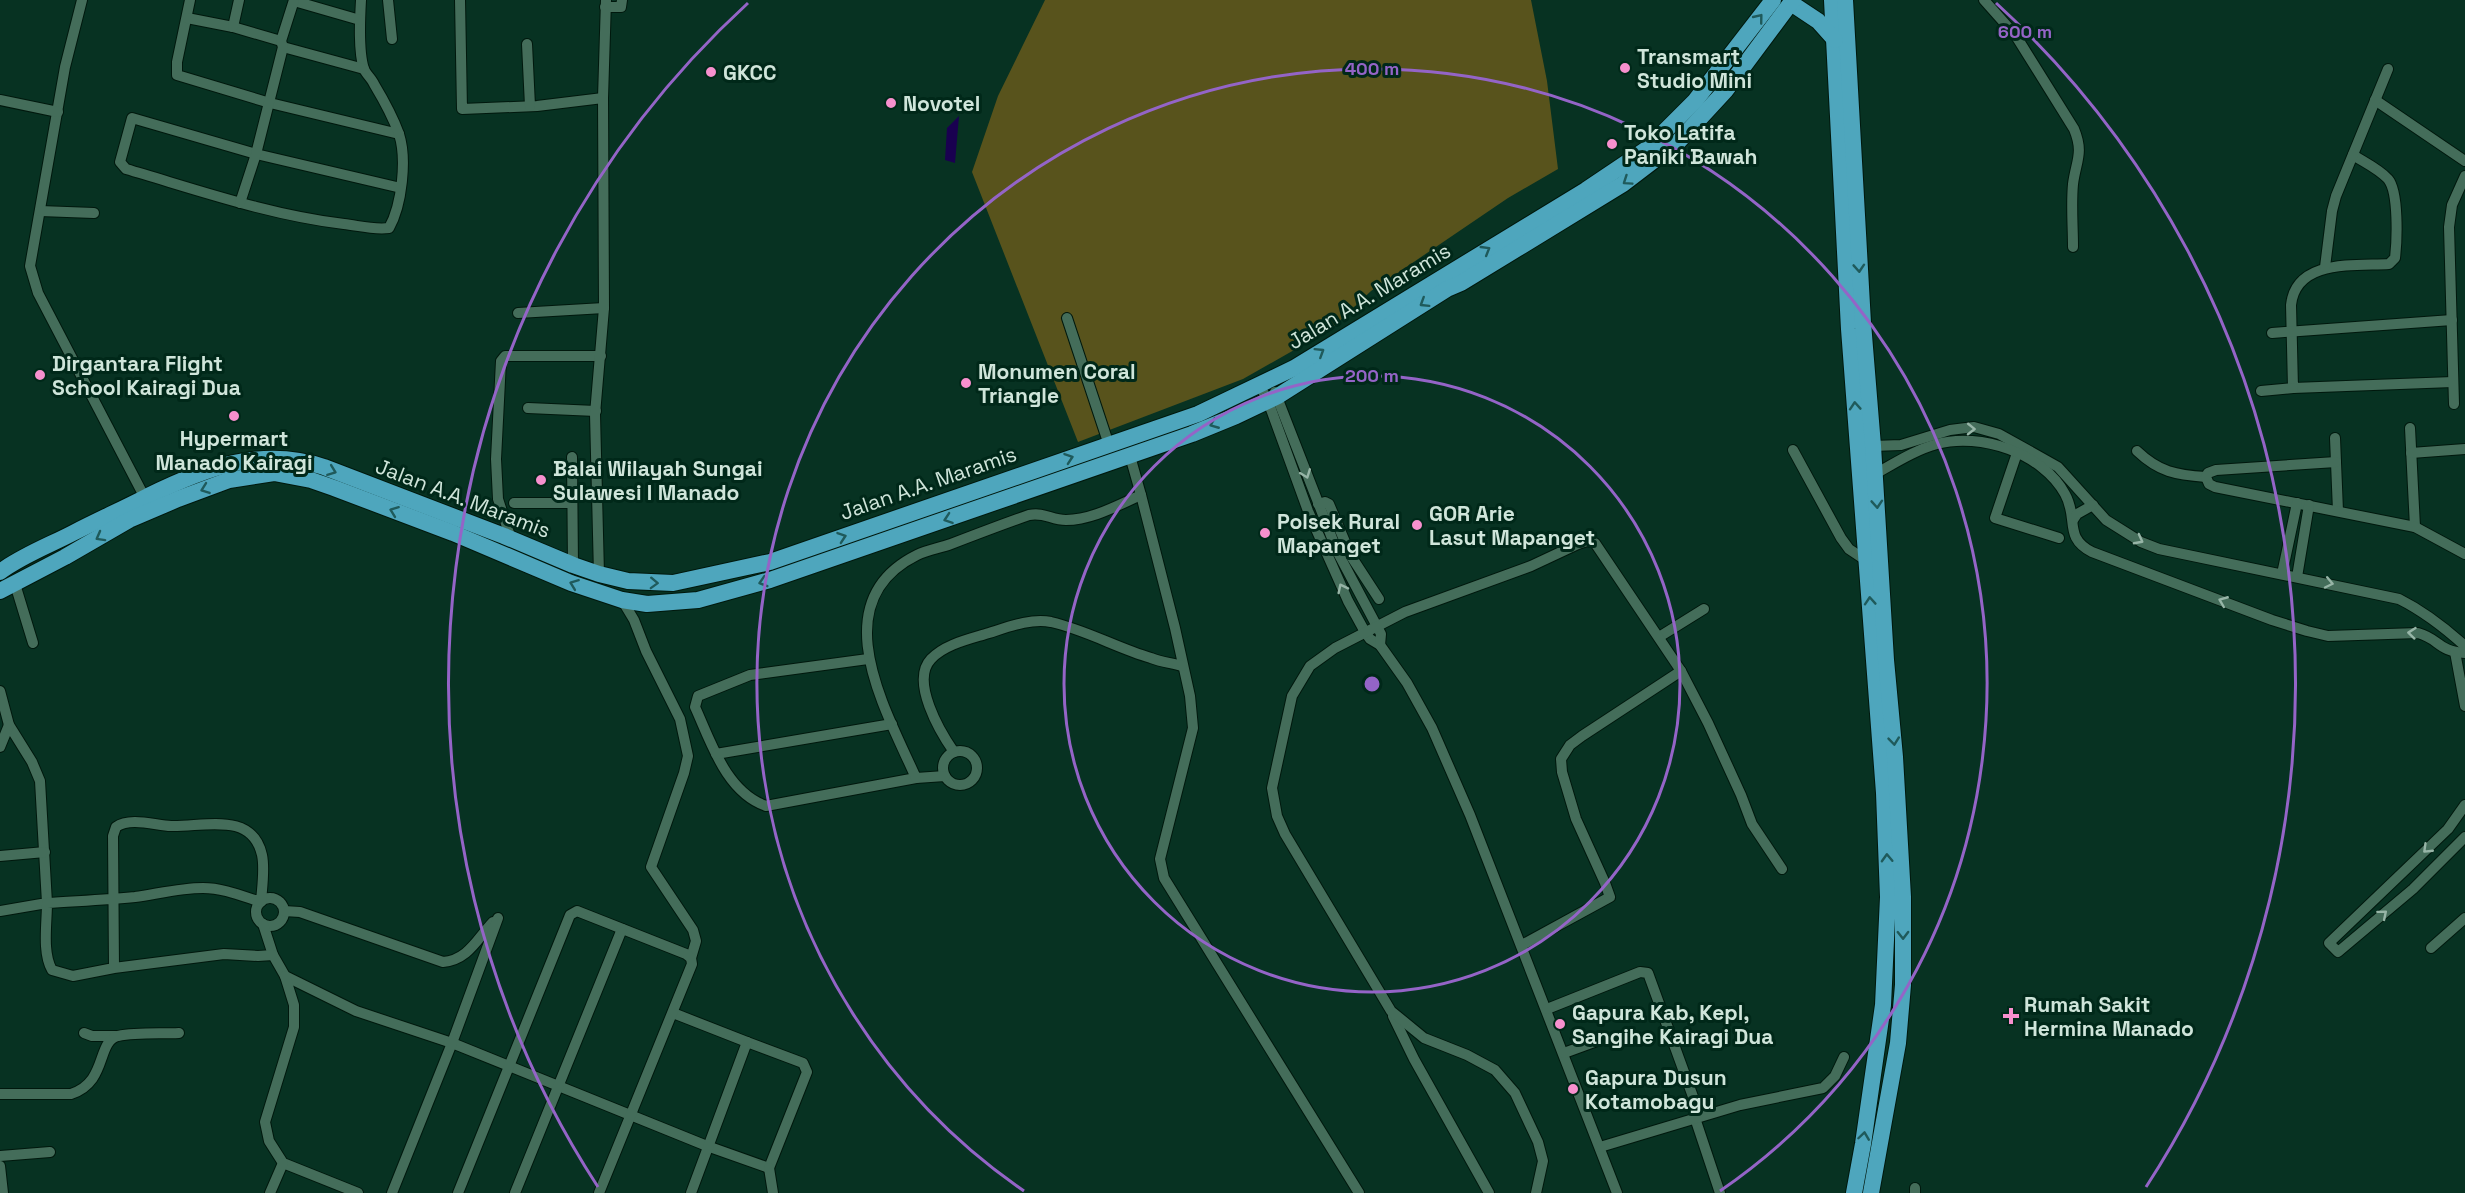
<svg xmlns="http://www.w3.org/2000/svg" width="2465" height="1193" font-family="'Space Grotesk',sans-serif">
<rect width="100%" height="100%" fill="#073222"/>
<!-- green -->
<polygon fill="#58531c" points="1045,0 1531,0 1547,81 1558,169 1508,198 1371,291 1331,329 1243,379 1078,442 972,172 998,96"/>
<!-- water -->
<polygon fill="#190050" points="959,116 955,163 945,160 947,128"/>
<g fill="none" stroke-linecap="round" stroke-linejoin="round">
<!-- minor casing -->
<g stroke="#00180d" stroke-width="12">
<g id="minor">
<polyline points="82,0 65,67 30,266 38,293 145,498"/>
<polyline points="190,0 177,62 177,75 270,103 399,134"/>
<path d="M 361,0 C 360,18 358,51 364,69 C 366,74 372,79 374,84 C 383,99 393,117 399,134 C 407,159 402,205 389,228 C 374,230 360,226 344,224 C 269,215 198,190 126,169 L 120,162 L 132,118 L 256,154 L 401,188"/>
<polyline points="388,0 392,39"/>
<polyline points="460,0 462,109 537,106 603,98"/>
<path d="M 1984,0 L 2016,36 L 2074,129 C 2084,153 2076,161 2073,184 C 2071,205 2073,226 2073,247"/>
<polyline points="294,1 360,20"/>
<polyline points="605,7 621,7 622,0"/>
<polyline points="187,18 233,27 281,41"/>
<polyline points="233,27 239,0"/>
<polyline points="527,44 530,106"/>
<polyline points="283,47 364,69"/>
<polyline points="0,100 58,112"/>
<polyline points="2375,100 2465,161"/>
<path d="M 2353,155 C 2364,162 2379,169 2388,179 C 2399,192 2397,241 2395,258 L 2389,264 C 2354,266 2296,259 2291,305 L 2293,388 L 2453,382"/>
<polyline points="240,203 256,154 283,47 281,41 294,0"/>
<polyline points="40,211 94,213"/>
<polyline points="2325,267 2332,211 2336,196 2388,69"/>
<polyline points="518,313 604,308"/>
<polyline points="1067,318 1109,445"/>
<polyline points="2272,333 2452,320"/>
<polyline points="1260,386 1268,401 1308,511 1348,601 1365,632 1370,639 1380,645 1407,683 1432,728 1470,815 1617,1193"/>
<polyline points="2261,391 2293,388"/>
<polyline points="1275,392 1337,551 1381,634 1380,645"/>
<polyline points="2454,404 2449,227 2452,205 2465,176"/>
<polyline points="528,408 596,411"/>
<polyline points="2410,428 2415,527"/>
<polyline points="2335,438 2338,511"/>
<path d="M 1873,446 L 1901,445 L 1950,430 L 1974,427 L 1999,434 L 2058,467 L 2106,520 L 2141,542 L 2159,549 L 2399,599 C 2425,612 2444,627 2465,646"/>
<polyline points="1793,450 1841,538 1849,549 1867,561"/>
<path d="M 2137,451 C 2159,472 2176,475 2206,477"/>
<polyline points="2017,453 1995,518 2059,538"/>
<polyline points="2411,453 2465,449"/>
<polyline points="572,457 573,565"/>
<polyline points="2336,462 2216,470 2208,473 2206,477 2209,484 2215,487 2415,527 2465,554"/>
<path d="M 1875,474 C 1895,463 1915,450 1937,444 C 1980,432 2043,453 2065,494 C 2079,519 2063,537 2092,552 L 2272,620 L 2307,631 L 2328,636 L 2418,633 C 2440,639 2437,651 2465,653"/>
<polyline points="1141,495 1175,628 1190,696 1193,728 1160,859 1164,878 1359,1193"/>
<polyline points="514,503 571,503"/>
<polyline points="1318,504 1325,502 1329,504 1351,556 1379,599"/>
<polyline points="2073,520 2077,514 2093,505"/>
<polyline points="511,539 498,499 496,459 501,361 505,356 601,356"/>
<polyline points="599,574 595,414 604,308 603,98 606,0"/>
<polyline points="2282,574 2297,503"/>
<polyline points="2297,577 2309,505"/>
<polyline points="15,584 33,643"/>
<polyline points="622,600 634,620 646,651 680,719 688,756 684,773 651,867 693,930 696,941 691,958"/>
<polyline points="1659,637 1704,609"/>
<polyline points="2455,652 2465,706"/>
<path d="M 868,659 L 750,675 L 698,696 L 695,707 C 711,742 726,792 766,806 L 916,778"/>
<polyline points="0,691 9,725 32,762 40,781 47,903 0,911"/>
<polyline points="0,747 9,725"/>
<circle cx="960" cy="768" r="17"/>
<path d="M 954,752 C 940,732 910,681 931,659 C 945,644 970,639 989,633 C 1008,627 1031,618 1051,622 C 1086,630 1117,648 1151,658 C 1161,662 1171,663 1182,666"/>
<polyline points="716,754 892,724"/>
<path d="M 945,776 L 916,778 C 886,710 822,602 917,555 C 927,550 940,548 951,544 C 977,534 1003,524 1029,515 C 1045,512 1051,520 1066,520 C 1092,520 1118,505 1141,495 L 1130,456"/>
<polyline points="2465,805 2448,829 2329,943 2338,952 2413,889 2465,837"/>
<polyline points="0,856 45,852"/>
<circle cx="270" cy="912" r="14"/>
<path d="M 284,911 L 300,912 L 443,962 C 468,960 477,939 493,922"/>
<polyline points="263,924 273,955"/>
<polyline points="1522,945 1610,897 1605,883 1576,819 1562,772 1561,759 1570,745 1582,736 1681,671"/>
<polyline points="2431,948 2465,918"/>
<path d="M 114,968 L 113,836 L 116,827 C 130,817 154,825 171,826 C 204,827 252,811 262,855 C 265,869 262,887 261,902 C 242,896 223,888 203,888 C 180,888 157,894 135,897 C 106,900 76,901 47,903 C 47,923 42,953 52,970 L 73,976 L 114,968 L 224,954 L 258,956 L 273,955 L 285,976 L 356,1011 L 452,1043 L 707,1146 L 769,1168 L 807,1072 L 803,1063 L 747,1042"/>
<polyline points="285,976 294,1005 294,1027 265,1122 269,1141 283,1163 358,1193"/>
<polyline points="1547,1009 1640,972 1648,973 1700,1116"/>
<polyline points="673,1013 747,1042 691,1193"/>
<polyline points="1393,1016 1414,1059 1489,1193"/>
<polyline points="84,1033 92,1036 116,1036"/>
<polyline points="1564,1053 1605,1038"/>
<path d="M 0,1094 L 71,1094 C 108,1082 96,1042 118,1036 C 137,1032 160,1034 179,1033"/>
<polyline points="1695,1118 1720,1193"/>
<polyline points="1600,1147 1740,1105 1823,1088 1835,1076 1844,1057"/>
<polyline points="0,1156 50,1152"/>
<polyline points="0,1166 3,1193"/>
<polyline points="769,1168 773,1193"/>
<polyline points="1915,1188 1915,1193"/>
<polyline points="270,1193 283,1163"/>
<polyline points="392,1193 452,1043 498,918"/>
<polyline points="458,1193 570,915 577,911 686,954 691,958 692,964 599,1193"/>
<polyline points="515,1193 622,929"/>
<polyline points="1536,1193 1543,1161 1538,1142 1515,1093 1495,1070 1467,1055 1424,1038 1391,1011 1285,834 1277,816 1272,788 1292,696 1310,666 1335,648 1405,612 1531,566 1578,544 1587,541 1595,543 1681,671 1708,723 1741,795 1752,824 1782,869"/>
</g>
</g>
<!-- trunk casing -->
<g stroke="#00180d" stroke-width="18">
<g id="trunk">
<polyline points="1832,0 1849,329 1884,793 1888,897 1883,1005 1863,1144 1854,1193"/>
<polyline points="1845,0 1863,323 1873,446 1886,660 1895,757 1903,897 1903,985 1898,1043 1871,1193"/>
<polyline points="1791,3 1818,21 1835,40"/>
<path d="M 0,572 C 21,556 50,545 73,533 C 98,520 123,509 148,496 C 205,468 261,446 324,467 L 504,536 L 573,565 L 599,574 L 628,581 L 673,583 L 770,562 L 1198,414 L 1294,368 L 1586,190 L 1647,149 L 1695,101 L 1773,0"/>
<polyline points="0,591 65,557 129,520 178,499 229,480 274,473 311,480 334,488 453,533 571,583 622,600 647,604 698,600 770,580 1192,434 1236,416 1278,396 1447,289 1461,283 1623,184 1678,142 1726,90 1793,0"/>
</g>
</g>
<!-- minor -->
<use href="#minor" stroke="#446d5a" stroke-width="10"/>
<!-- trunk -->
<use href="#trunk" stroke="#4ea6bd" stroke-width="16"/>
</g>
<!-- one-way arrows -->
<defs><path id="oneway-chevron" d="M-2-3.5L2.5 0L-2 3.5" fill="none" stroke-width="1.6" stroke-linecap="round" stroke-linejoin="round" transform="scale(1.5)"/></defs>
<g stroke="#1f5a5b">
<use href="#oneway-chevron" transform="translate(1759 18) rotate(-51)"/>
<use href="#oneway-chevron" transform="translate(1627 181) rotate(146)"/>
<use href="#oneway-chevron" transform="translate(1486 250) rotate(-31)"/>
<use href="#oneway-chevron" transform="translate(1859 268) rotate(86)"/>
<use href="#oneway-chevron" transform="translate(1424 303) rotate(148)"/>
<use href="#oneway-chevron" transform="translate(1320 352) rotate(-32)"/>
<use href="#oneway-chevron" transform="translate(1855 406) rotate(-94)"/>
<use href="#oneway-chevron" transform="translate(1214 424) rotate(158)"/>
<use href="#oneway-chevron" transform="translate(1069 458) rotate(-19)"/>
<use href="#oneway-chevron" transform="translate(332 471) rotate(21)"/>
<use href="#oneway-chevron" transform="translate(205 489) rotate(160)"/>
<use href="#oneway-chevron" transform="translate(1877 504) rotate(86)"/>
<use href="#oneway-chevron" transform="translate(394 511) rotate(-159)"/>
<use href="#oneway-chevron" transform="translate(948 519) rotate(161)"/>
<use href="#oneway-chevron" transform="translate(100 537) rotate(151)"/>
<use href="#oneway-chevron" transform="translate(842 537) rotate(-19)"/>
<use href="#oneway-chevron" transform="translate(763 582) rotate(163)"/>
<use href="#oneway-chevron" transform="translate(654 583) rotate(2)"/>
<use href="#oneway-chevron" transform="translate(574 584) rotate(-159)"/>
<use href="#oneway-chevron" transform="translate(1870 601) rotate(-94)"/>
<use href="#oneway-chevron" transform="translate(1894 741) rotate(84)"/>
<use href="#oneway-chevron" transform="translate(1887 858) rotate(-92)"/>
<use href="#oneway-chevron" transform="translate(1903 935) rotate(89)"/>
<use href="#oneway-chevron" transform="translate(1864 1136) rotate(-82)"/>
</g>
<g stroke="#97b5a7">
<use href="#oneway-chevron" transform="translate(1971 429) rotate(1)"/>
<use href="#oneway-chevron" transform="translate(1306 474) rotate(69)"/>
<use href="#oneway-chevron" transform="translate(2139 540) rotate(28)"/>
<use href="#oneway-chevron" transform="translate(2329 583) rotate(12)"/>
<use href="#oneway-chevron" transform="translate(1342 588) rotate(-116)"/>
<use href="#oneway-chevron" transform="translate(2223 601) rotate(-158)"/>
<use href="#oneway-chevron" transform="translate(2412 633) rotate(-174)"/>
<use href="#oneway-chevron" transform="translate(2427 849) rotate(136)"/>
<use href="#oneway-chevron" transform="translate(2383 914) rotate(-40)"/>
</g>
<!-- distance rings -->
<g fill="none" stroke="#9464c7" stroke-width="3">
<circle cx="1372" cy="684" r="308"/>
<path d="M1024 1191A615 615 0 1 1 1720 1191"/>
<path d="M598 1187A923 923 0 0 1 748 3M1996 3A923 923 0 0 1 2146 1187"/>
</g>
<!-- markers -->
<g fill="#f790ce" stroke="#002819" stroke-width="2">
<circle cx="1625" cy="68" r="6"/>
<circle cx="711" cy="72" r="6"/>
<circle cx="891" cy="103" r="6"/>
<circle cx="1612" cy="144" r="6"/>
<circle cx="40" cy="375" r="6"/>
<circle cx="966" cy="383" r="6"/>
<circle cx="234" cy="416" r="6"/>
<circle cx="541" cy="480" r="6"/>
<circle cx="1417" cy="525" r="6"/>
<circle cx="1265" cy="533" r="6"/>
<path d="M2008 1007h6v6h6v6h-6v6h-6v-6h-6v-6h6z"/>
<circle cx="1560" cy="1024" r="6"/>
<circle cx="1573" cy="1089" r="6"/>
</g>
<g text-anchor="middle" dominant-baseline="central" stroke-width="6" stroke-linejoin="round" paint-order="stroke">
<!-- poi labels -->
<g font-size="21" font-weight="bold" fill="#cfe5da" stroke="#002819" text-anchor="start">
<text x="1637" y="56">Transmart<tspan x="1637" dy="24">Studio Mini</tspan></text>
<text x="723" y="72">GKCC</text>
<text x="903" y="103">Novotel</text>
<text x="1624" y="132">Toko Latifa<tspan x="1624" dy="24">Paniki Bawah</tspan></text>
<text x="52" y="363">Dirgantara Flight<tspan x="52" dy="24">School Kairagi Dua</tspan></text>
<text x="978" y="371">Monumen Coral<tspan x="978" dy="24">Triangle</tspan></text>
<text x="234" y="438" text-anchor="middle">Hypermart<tspan x="234" dy="24">Manado Kairagi</tspan></text>
<text x="553" y="468">Balai Wilayah Sungai<tspan x="553" dy="24">Sulawesi I Manado</tspan></text>
<text x="1429" y="513">GOR Arie<tspan x="1429" dy="24">Lasut Mapanget</tspan></text>
<text x="1277" y="521">Polsek Rural<tspan x="1277" dy="24">Mapanget</tspan></text>
<text x="2024" y="1004">Rumah Sakit<tspan x="2024" dy="24">Hermina Manado</tspan></text>
<text x="1572" y="1012">Gapura Kab, Kepl,<tspan x="1572" dy="24">Sangihe Kairagi Dua</tspan></text>
<text x="1585" y="1077">Gapura Dusun<tspan x="1585" dy="24">Kotamobagu</tspan></text>
</g>
<!-- street labels -->
<g font-size="21" fill="#cfe5da" stroke="#002819">
<text transform="translate(1369 296) rotate(-31)">Jalan A.A. Maramis</text>
<text transform="translate(928 483) rotate(-19)">Jalan A.A. Maramis</text>
<text transform="translate(463 498) rotate(21)">Jalan A.A. Maramis</text>
</g>
</g>
<circle cx="1372" cy="684" r="9" fill="#9464c7" stroke="#002819" stroke-width="3"/>
<g font-size="18" text-anchor="middle" font-weight="bold" fill="#9464c7" stroke="#002819" stroke-width="6" stroke-linejoin="round" paint-order="stroke">
<text x="2025" y="38">600 m</text>
<text x="1372" y="75">400 m</text>
<text x="1372" y="382">200 m</text>
</g>
</svg>
